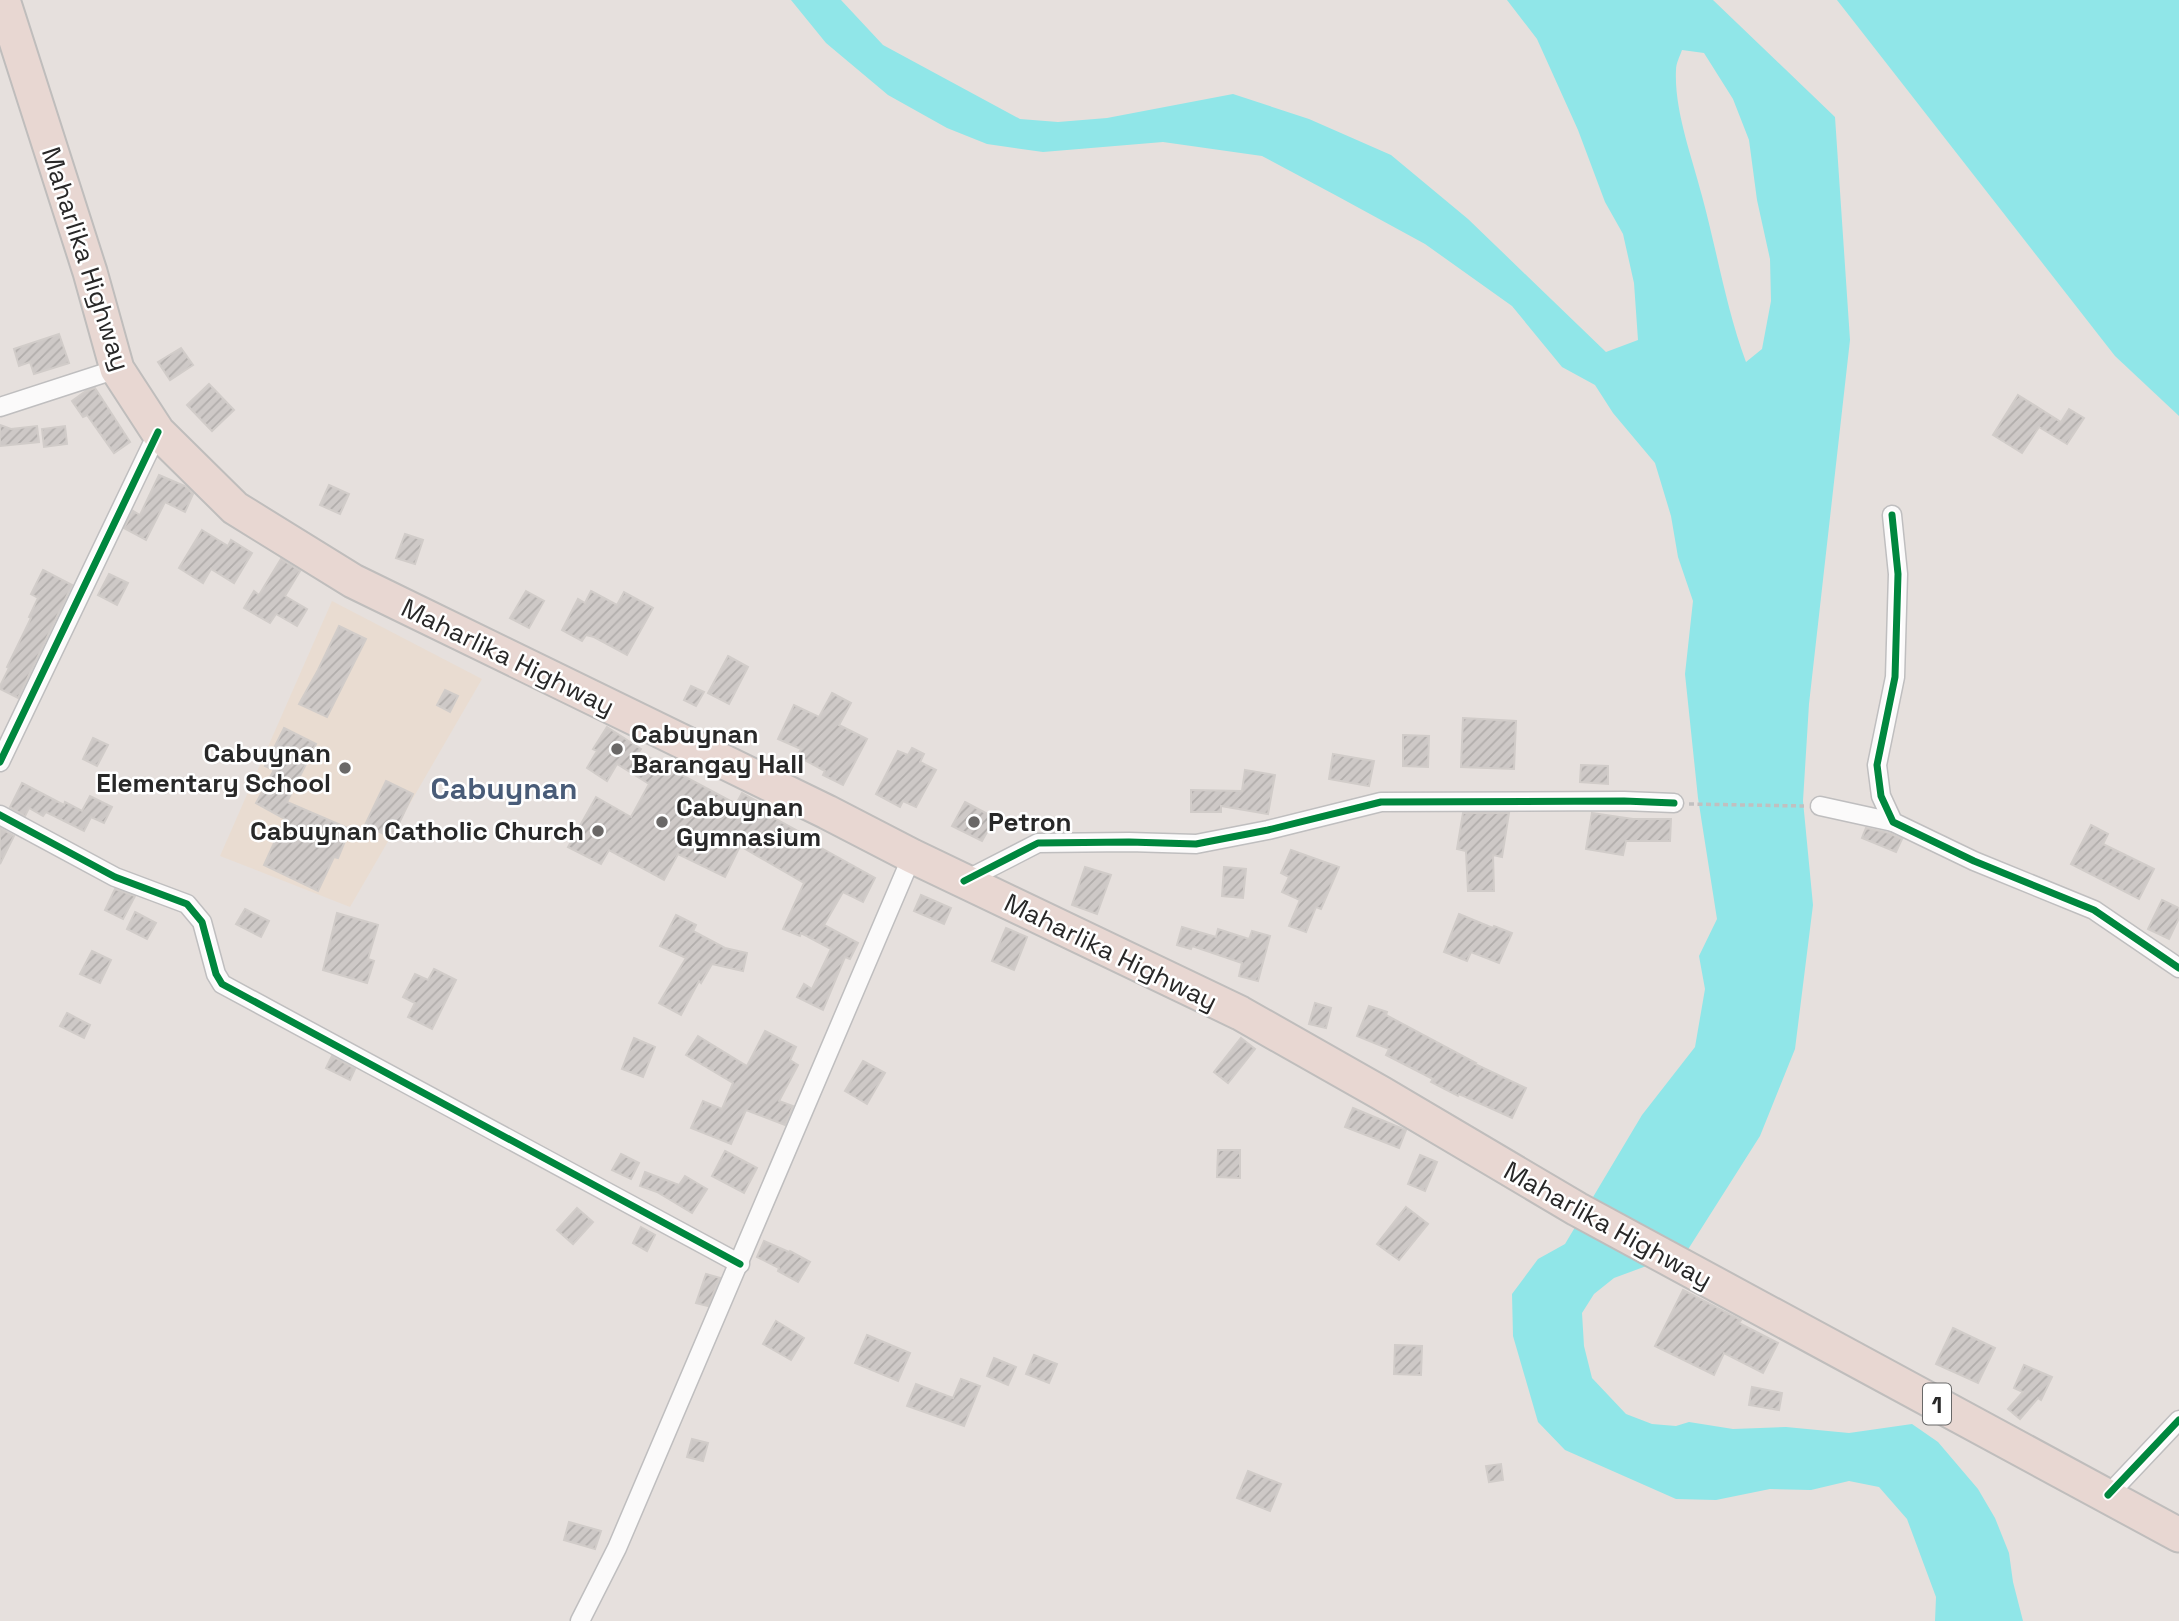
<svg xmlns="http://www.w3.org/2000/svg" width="2179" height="1621" font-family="'Space Grotesk',sans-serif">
<defs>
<pattern id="building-hatch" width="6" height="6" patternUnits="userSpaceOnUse" patternTransform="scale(1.75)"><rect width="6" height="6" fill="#cec9c7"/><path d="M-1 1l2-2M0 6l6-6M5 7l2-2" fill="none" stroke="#b1adab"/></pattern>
</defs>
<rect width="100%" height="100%" fill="#e6e0dd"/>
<!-- education -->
<polygon fill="#e9dcd1" points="332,601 482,679 350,907 220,856"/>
<!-- water -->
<g fill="#90e6e8" fill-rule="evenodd">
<path d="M 791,0 L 841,0 L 883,45 L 1020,119 L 1058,122 L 1107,118 L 1233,94 L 1309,119 L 1391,155 L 1468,219 L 1606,352 L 1638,340 L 1634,283 L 1623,234 L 1605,202 L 1578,130 L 1537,39 L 1507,0 L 1713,0 L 1835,117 L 1850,340 L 1809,704 L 1803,801 L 1813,905 L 1795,1049 L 1760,1136 L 1687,1251 L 1614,1278 L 1594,1294 L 1582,1313 L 1584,1346 L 1592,1378 L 1626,1414 L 1652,1424 L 1676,1426 L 1689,1422 L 1733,1429 L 1786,1427 L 1849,1433 L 1912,1424 L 1938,1442 L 1978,1489 L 1995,1518 L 2009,1553 L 2013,1582 L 2023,1621 L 1935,1621 L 1936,1597 L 1907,1519 L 1879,1487 L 1849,1481 L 1811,1490 L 1770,1489 L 1716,1500 L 1676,1499 L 1565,1450 L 1538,1422 L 1513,1336 L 1512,1294 L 1538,1259 L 1565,1244 L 1642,1115 L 1695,1047 L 1705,989 L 1699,956 L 1717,919 L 1698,798 L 1685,674 L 1693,601 L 1678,557 L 1671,516 L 1655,463 L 1613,413 L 1595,385 L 1562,367 L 1512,306 L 1425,244 L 1337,196 L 1262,156 L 1163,142 L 1043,152 L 987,144 L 947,128 L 888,95 L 826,43 ZM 1682,50 L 1704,53 L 1733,99 L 1749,140 L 1757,200 L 1770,259 L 1771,301 L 1762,349 L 1746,362 C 1726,308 1717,251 1702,196 C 1692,157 1674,110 1676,70 C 1676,63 1680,56 1682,50 Z"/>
<polygon points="1837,0 2179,0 2179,416 2115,356"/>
</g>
<!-- building -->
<g fill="url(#building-hatch)" stroke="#d1ccc9" stroke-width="2">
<polygon points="59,334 69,363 34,374 30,362 19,366 14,349"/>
<polygon points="181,348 193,365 170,380 158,362"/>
<polygon points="209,384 234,410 212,431 187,405"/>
<polygon points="95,388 130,442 114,453 87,415 83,417 72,401 86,391"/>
<polygon points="2018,395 2061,422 2069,409 2084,418 2067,444 2039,427 2022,453 1993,435"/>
<polygon points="0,425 11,429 37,426 39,442 0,446"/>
<polygon points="65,426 67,444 44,447 42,429"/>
<polygon points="159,475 185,486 193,494 185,512 165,502 146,540 124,528 133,511 140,515"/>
<polygon points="329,485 349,494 340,514 320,505"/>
<polygon points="202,530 228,546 231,540 252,553 234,583 211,569 203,583 179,568"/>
<polygon points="405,534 423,540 415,564 396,558"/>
<polygon points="281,559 300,571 285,596 307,609 297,626 276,614 270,623 244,608 254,591 259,595"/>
<polygon points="43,570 72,585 18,698 0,689 0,686 9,668 7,667 31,618 29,617 38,598 31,594"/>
<polygon points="109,574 128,583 117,605 98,595"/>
<polygon points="526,591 544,601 529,628 510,618"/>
<polygon points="591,591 617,605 624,592 653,608 627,655 594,637 586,635 582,641 562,630 578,599 585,603"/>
<polygon points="339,626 366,639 327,717 299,704 318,670"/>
<polygon points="728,656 748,667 729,704 708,693"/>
<polygon points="691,686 704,692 696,706 684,700"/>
<polygon points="445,690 458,696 450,712 437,705"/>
<polygon points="832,693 851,703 839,725 867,739 843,785 823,775 825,771 797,756 801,749 778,739 794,705 819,717"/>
<polygon points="1463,718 1516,721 1514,769 1461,767"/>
<polygon points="607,727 641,749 639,752 736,804 742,793 766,806 763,812 807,836 805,839 875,878 863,902 843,892 824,925 858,943 850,959 845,957 823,1010 797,997 804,984 812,989 831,949 801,933 800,936 783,929 804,883 740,846 725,877 678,854 664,880 609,850 601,864 568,847 596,797 631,817 649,784 617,764 607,781 587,768 597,751 593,749"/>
<polygon points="284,728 316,744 287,802 350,829 338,858 334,857 318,891 264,865 285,819 256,803 274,770 265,766"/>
<polygon points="1403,735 1429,736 1428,767 1403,766"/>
<polygon points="93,738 108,745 97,766 83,759"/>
<polygon points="912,748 924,754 920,762 936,770 916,807 903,801 900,807 876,794 898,751 908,755"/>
<polygon points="1333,754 1374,761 1369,786 1329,779"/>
<polygon points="1581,765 1608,766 1608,784 1580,782"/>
<polygon points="1245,770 1275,775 1268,814 1221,806 1221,812 1191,812 1191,790 1242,791"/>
<polygon points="386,781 413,794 392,838 365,825"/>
<polygon points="22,783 64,805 65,802 82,811 90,796 112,807 104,823 91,817 84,831 46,812 43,816 29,808 25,816 10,807"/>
<polygon points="965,802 995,818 982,841 952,826"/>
<polygon points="1463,813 1509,813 1502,857 1493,855 1494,891 1468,891 1466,851 1457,849"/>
<polygon points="1592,813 1633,819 1671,819 1670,841 1626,841 1623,855 1586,849"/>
<polygon points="2091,825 2108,834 2103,844 2154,869 2139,899 2071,864"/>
<polygon points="0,828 14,836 0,864"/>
<polygon points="1866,828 1889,833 1902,839 1896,852 1862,838"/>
<polygon points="1291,850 1339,867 1321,909 1316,907 1306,932 1289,926 1300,900 1282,892 1289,877 1281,873"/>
<polygon points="1085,867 1111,875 1097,914 1072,905"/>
<polygon points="1224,867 1246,869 1243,898 1222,896"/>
<polygon points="115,889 135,896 123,919 105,910"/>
<polygon points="921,895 951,908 944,924 914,911"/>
<polygon points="2162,900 2179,908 2179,918 2169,939 2148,929"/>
<polygon points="245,909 269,921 261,937 236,924"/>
<polygon points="135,912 156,923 147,939 127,929"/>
<polygon points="337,913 378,925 368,959 374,961 367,983 323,970"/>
<polygon points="1459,914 1493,928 1494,926 1512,933 1499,963 1471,952 1467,961 1444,952"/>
<polygon points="676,915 696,925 693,931 725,948 747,953 743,971 712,964 701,983 699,981 681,1015 659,1003 686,958 660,946"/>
<polygon points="1182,927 1216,937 1218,929 1249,939 1252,931 1270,936 1258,981 1239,976 1242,963 1192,946 1191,949 1177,945"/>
<polygon points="1006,928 1027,937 1014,970 992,961"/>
<polygon points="92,951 111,960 100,983 80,974"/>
<polygon points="434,969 456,980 432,1029 408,1017 415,1003 403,997 415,974 428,980"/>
<polygon points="1315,1003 1331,1008 1326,1028 1309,1024"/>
<polygon points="1369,1006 1387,1012 1386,1015 1476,1063 1475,1064 1526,1088 1512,1118 1459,1094 1458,1096 1431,1082 1433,1079 1386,1055 1389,1049 1357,1036"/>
<polygon points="67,1013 90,1025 84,1038 60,1026"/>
<polygon points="765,1031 796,1047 790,1060 798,1065 779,1101 793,1106 785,1125 746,1110 731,1144 691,1128 703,1101 722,1109 733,1083 686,1055 698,1036 747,1066"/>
<polygon points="634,1038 655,1047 643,1077 622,1069"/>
<polygon points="1241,1038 1255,1049 1228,1083 1214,1072"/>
<polygon points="332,1056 355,1069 350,1080 326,1068"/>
<polygon points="863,1061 885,1073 867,1104 845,1091"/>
<polygon points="1353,1108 1406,1130 1399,1148 1345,1127"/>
<polygon points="1218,1150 1240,1150 1240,1178 1217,1177"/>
<polygon points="725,1151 757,1168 744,1193 712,1176"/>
<polygon points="621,1154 639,1163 631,1179 612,1170"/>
<polygon points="1420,1155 1437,1162 1425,1191 1408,1184"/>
<polygon points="645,1172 679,1185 685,1176 707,1189 692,1213 657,1192 640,1186"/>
<polygon points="1406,1207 1428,1224 1399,1260 1377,1244"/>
<polygon points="577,1208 593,1222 573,1244 557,1230"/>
<polygon points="641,1227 655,1235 647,1251 633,1243"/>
<polygon points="764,1241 789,1252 790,1251 810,1262 798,1282 778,1271 779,1268 757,1257"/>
<polygon points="706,1274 720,1278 708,1306 696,1303"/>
<polygon points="1683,1290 1741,1320 1739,1323 1778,1343 1763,1373 1724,1353 1714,1375 1655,1346"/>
<polygon points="776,1321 804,1338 791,1360 763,1344"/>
<polygon points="1953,1328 1995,1348 1978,1383 1936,1364"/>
<polygon points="867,1335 910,1353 898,1381 855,1363"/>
<polygon points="1395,1345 1422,1346 1421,1375 1394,1374"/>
<polygon points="1034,1355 1057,1364 1049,1383 1026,1374"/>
<polygon points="994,1358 1016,1367 1008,1385 987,1376"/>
<polygon points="2024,1365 2052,1377 2041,1400 2038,1398 2020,1419 2008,1409 2023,1392 2014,1388"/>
<polygon points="961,1379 980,1386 964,1426 907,1406 916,1384 953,1398"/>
<polygon points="1752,1387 1782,1393 1779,1410 1749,1405"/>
<polygon points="692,1439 708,1443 703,1461 687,1457"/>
<polygon points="1501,1464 1503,1480 1489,1482 1486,1466"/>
<polygon points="1248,1471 1281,1484 1270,1511 1237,1498"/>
<polygon points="569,1522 601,1531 595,1549 564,1540"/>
</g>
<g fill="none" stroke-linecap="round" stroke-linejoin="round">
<!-- street casing -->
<g stroke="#bfbebf" stroke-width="21">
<g id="street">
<polyline points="0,407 117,369"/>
<polyline points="1892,515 1898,574 1895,677 1877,765 1881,796 1893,822 1974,861 2094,910 2179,968"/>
<polyline points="0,762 158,432"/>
<polyline points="1820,806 1893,822"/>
<polyline points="0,815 115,877 187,904 202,922 216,974 222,984 740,1264"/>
<polyline points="964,881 1038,843 1129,842 1196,844 1268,830 1381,802 1624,801 1674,803"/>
<polyline points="2108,1495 2179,1420"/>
<polyline points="580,1621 617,1548 912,856"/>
</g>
</g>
<!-- highway casing -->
<g stroke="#bfbdbc" stroke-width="37">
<polyline id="highway" points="3,0 90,272 117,369 158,432 235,508 353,581 827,812 912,856 1240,1013 1381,1093 1577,1209 2179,1535"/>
</g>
<!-- path -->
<polyline stroke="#c1c0c0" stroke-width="3.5" stroke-dasharray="5 3.5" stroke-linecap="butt" points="1689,804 1804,806"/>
<!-- street -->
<use href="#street" stroke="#fbfafa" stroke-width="18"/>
<!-- highway -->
<use href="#highway" stroke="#e8d7d2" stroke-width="33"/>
<!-- cycleway casing -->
<g stroke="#fff" stroke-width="11">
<g id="cycleway">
<polyline points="1892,515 1898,574 1895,677 1877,765 1881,796 1893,822 1974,861 2094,910 2179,968"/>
<polyline points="0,762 158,432"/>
<polyline points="0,815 115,877 187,904 202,922 216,974 222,984 740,1264"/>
<polyline points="964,881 1038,843 1129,842 1196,844 1268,830 1381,802 1624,801 1674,803"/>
<polyline points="2108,1495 2179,1420"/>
</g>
</g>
<!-- cycleway -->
<use href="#cycleway" stroke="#00873e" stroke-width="7"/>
</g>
<!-- markers -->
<g fill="#6a6867" stroke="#fff" stroke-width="2.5">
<circle cx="617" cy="749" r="7"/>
<circle cx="345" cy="768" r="7"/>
<circle cx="662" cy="822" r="7"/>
<circle cx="974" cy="822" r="7"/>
<circle cx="598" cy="831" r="7"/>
</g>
<g text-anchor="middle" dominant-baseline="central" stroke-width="5" stroke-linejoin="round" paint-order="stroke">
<!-- shield labels -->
<rect fill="#fff" stroke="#686868" stroke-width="2" x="1923" y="1383.5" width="28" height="41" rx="5"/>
<g font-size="24" font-weight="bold" fill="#282828">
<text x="1937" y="1404">1</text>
</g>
<!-- street labels -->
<g font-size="26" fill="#282828" stroke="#fff">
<text transform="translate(86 259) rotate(72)">Maharlika Highway</text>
<text transform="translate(508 657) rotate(26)">Maharlika Highway</text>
<text transform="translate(1111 952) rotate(26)">Maharlika Highway</text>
<text transform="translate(1608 1225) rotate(29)">Maharlika Highway</text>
</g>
<!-- poi labels -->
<g font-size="26" font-weight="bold" fill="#282828" stroke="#fff" text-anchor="start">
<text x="631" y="734">Cabuynan<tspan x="631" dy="30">Barangay Hall</tspan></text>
<text x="331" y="753" text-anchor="end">Cabuynan<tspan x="331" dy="30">Elementary School</tspan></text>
<text x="676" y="807">Cabuynan<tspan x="676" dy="30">Gymnasium</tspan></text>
<text x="988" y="822">Petron</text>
<text x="584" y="831" text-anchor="end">Cabuynan Catholic Church</text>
</g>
<!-- quarter labels -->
<g font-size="30" font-weight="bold" fill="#495c78" stroke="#fff">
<text x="504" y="788">Cabuynan</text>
</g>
</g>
</svg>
